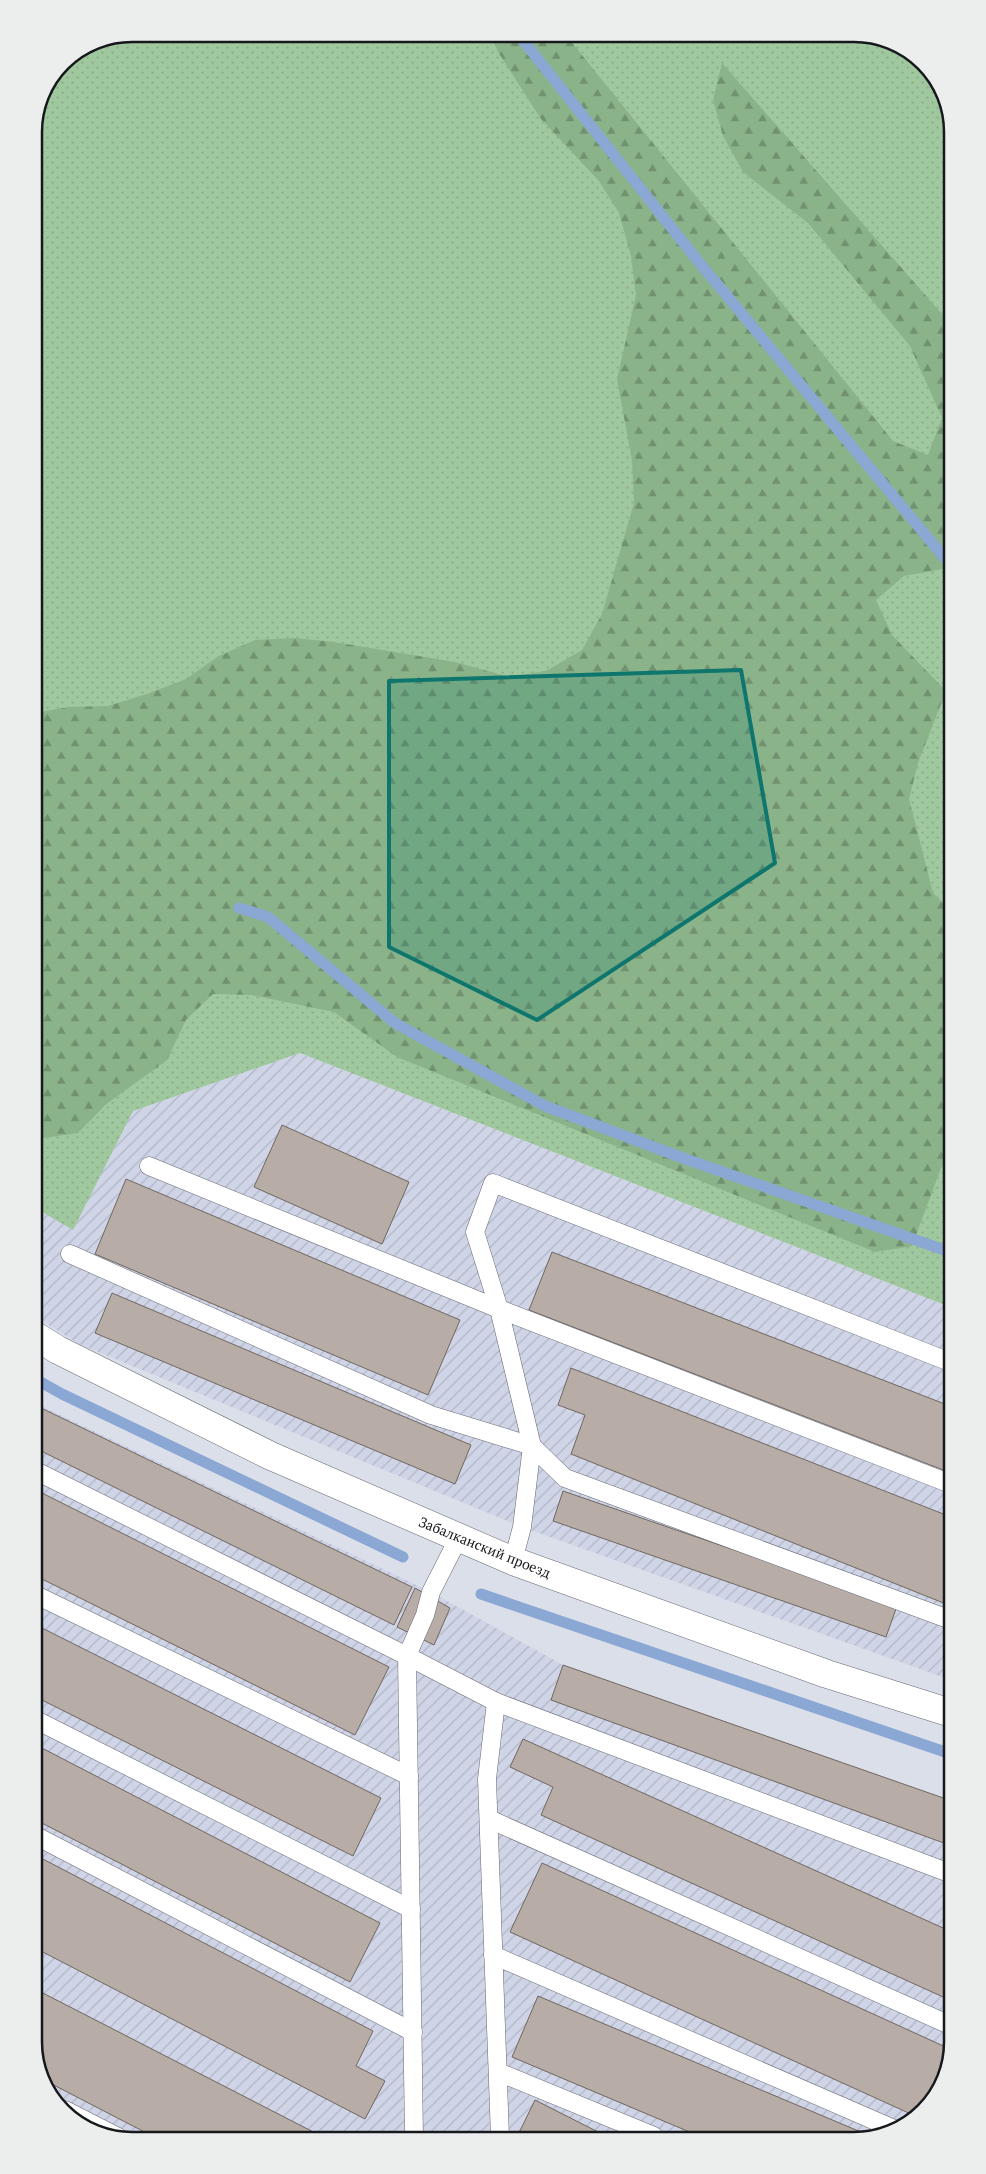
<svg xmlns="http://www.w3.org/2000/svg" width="986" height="2174" font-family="'PT Serif',serif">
<defs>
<pattern id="industrial-furrows" width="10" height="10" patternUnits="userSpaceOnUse" patternTransform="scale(1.25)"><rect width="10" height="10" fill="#cfd5e7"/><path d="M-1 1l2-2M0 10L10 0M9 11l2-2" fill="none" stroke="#b1b6c6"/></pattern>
<pattern id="grass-dots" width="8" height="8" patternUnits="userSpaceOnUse" patternTransform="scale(1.25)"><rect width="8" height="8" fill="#a0c89f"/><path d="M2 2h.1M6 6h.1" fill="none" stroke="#89ab88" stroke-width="1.8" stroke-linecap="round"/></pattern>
<pattern id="forest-firs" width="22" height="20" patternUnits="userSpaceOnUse" patternTransform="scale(1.25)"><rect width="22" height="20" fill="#8bb38a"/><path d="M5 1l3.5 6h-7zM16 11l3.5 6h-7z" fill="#719170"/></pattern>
</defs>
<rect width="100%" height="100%" fill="#dbdfea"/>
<!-- industrial -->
<g fill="url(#industrial-furrows)">
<polygon points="300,1053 950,1307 951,1680 522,1527 79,1344 37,1318 37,1209 73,1229 133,1111"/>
<polygon points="37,1404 431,1592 563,1665 952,1801 952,2042 932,2101 885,2135 126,2140 72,2120 39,2073"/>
</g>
<!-- grass -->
<polygon fill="url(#grass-dots)" points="133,34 860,34 909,52 947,101 950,1307 300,1053 133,1111 73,1230 37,1209 34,126 41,95 63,63 95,41"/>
<!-- forest -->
<polygon fill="url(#forest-firs)" points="490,34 565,34 893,441 928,455 942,418 910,346 808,223 743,172 723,136 713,100 722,63 948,321 948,568 904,576 876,600 892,635 946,691 918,763 909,799 933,893 949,909 950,1162 941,1168 912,1246 875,1252 397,1057 334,1012 251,995 213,994 186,1020 167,1060 105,1105 78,1133 37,1139 35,713 69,707 108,706 150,693 186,679 219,656 255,640 295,638 334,642 455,662 509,677 546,671 582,650 602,614 634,503 632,461 617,379 636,295 631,256 619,213 599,181 541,119 498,52"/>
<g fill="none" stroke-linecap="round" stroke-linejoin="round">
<!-- stream -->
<g stroke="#8ba7d4" stroke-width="11">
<polyline points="518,34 698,261 948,562"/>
<polyline points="239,908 268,917 395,1023 545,1106 683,1158 950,1252"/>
<polyline points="37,1380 62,1394 403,1557"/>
<polyline points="481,1594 951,1754"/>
</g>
</g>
<!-- building -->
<g fill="#b7ada6" stroke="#706660">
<polygon points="282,1125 409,1182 382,1244 254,1187"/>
<polygon points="126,1179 460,1320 428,1395 95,1254"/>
<polygon points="552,1252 950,1406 951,1473 529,1310"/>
<polygon points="112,1293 471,1445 455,1484 95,1333"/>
<polygon points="571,1368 951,1517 951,1606 571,1454 585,1415 558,1405"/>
<polygon points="37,1406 412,1587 394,1625 37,1449"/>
<polygon points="38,1491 389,1667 355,1735 38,1577"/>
<polygon points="563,1491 897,1606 886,1637 553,1521"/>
<polygon points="415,1588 450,1608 434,1645 397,1627"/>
<polygon points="38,1626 381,1798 353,1856 38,1698"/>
<polygon points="563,1665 952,1801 952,1846 551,1700"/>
<polygon points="523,1739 952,1932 952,2001 541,1815 553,1787 510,1767"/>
<polygon points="38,1746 380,1923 350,1982 38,1821"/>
<polygon points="39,1857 373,2031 356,2066 385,2081 365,2119 39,1950"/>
<polygon points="542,1863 950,2049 932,2101 913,2115 510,1932"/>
<polygon points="39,1991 327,2139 160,2140 44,2080 39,2073"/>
<polygon points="538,1996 868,2135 699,2136 512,2057"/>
<polygon points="535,2100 608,2137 517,2137"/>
</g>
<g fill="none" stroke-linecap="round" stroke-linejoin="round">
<!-- lane casing -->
<g stroke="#666973" stroke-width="19">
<g id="lane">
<polyline points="149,1166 499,1309 951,1484"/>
<polyline points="70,1254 431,1415 532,1446 565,1478 951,1620"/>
<polyline points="38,1472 407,1656 414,2138"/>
<polyline points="459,1537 431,1592 425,1615 407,1656 496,1702 952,1874"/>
<polyline points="513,1561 522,1527 532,1446 499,1309 475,1232 493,1183 950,1362"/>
<polyline points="38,1596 409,1776"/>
<polyline points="496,1702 487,1779 500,2137"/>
<polyline points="38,1721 411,1909"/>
<polyline points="489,1819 952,2026"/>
<polyline points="38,1837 413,2032"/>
<polyline points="493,1955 894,2129"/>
<polyline points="498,2072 654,2136"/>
<polyline points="65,2110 118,2137"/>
</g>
</g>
<!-- street casing -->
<g stroke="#666973" stroke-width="29">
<polyline id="street" points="37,1337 58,1350 271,1456 513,1561 827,1674 951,1713"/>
</g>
<!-- lane -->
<use href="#lane" stroke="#fff" stroke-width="18"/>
<!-- street -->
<use href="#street" stroke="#fff" stroke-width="28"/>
</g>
<!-- marked area -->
<path fill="#0f766e" fill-opacity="0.2" stroke="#0f766e" stroke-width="4" stroke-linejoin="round" d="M 741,670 L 775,863 L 537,1020 L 389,947 L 389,681 Z"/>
<g text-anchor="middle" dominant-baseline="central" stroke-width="4" stroke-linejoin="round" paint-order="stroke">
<!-- street labels -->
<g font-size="14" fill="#17181c" stroke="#fff">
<text transform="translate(485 1547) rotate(22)">Забалканский проезд</text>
</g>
</g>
<!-- crop -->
<path d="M0 0H986V2174H0ZM132 42H854A90 90 0 0 1 944 132V2042A90 90 0 0 1 854 2132H132A90 90 0 0 1 42 2042V132A90 90 0 0 1 132 42Z" fill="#eceded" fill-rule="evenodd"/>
<path fill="none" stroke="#17181c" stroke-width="2.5" d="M132 42H854A90 90 0 0 1 944 132V2042A90 90 0 0 1 854 2132H132A90 90 0 0 1 42 2042V132A90 90 0 0 1 132 42Z"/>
</svg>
